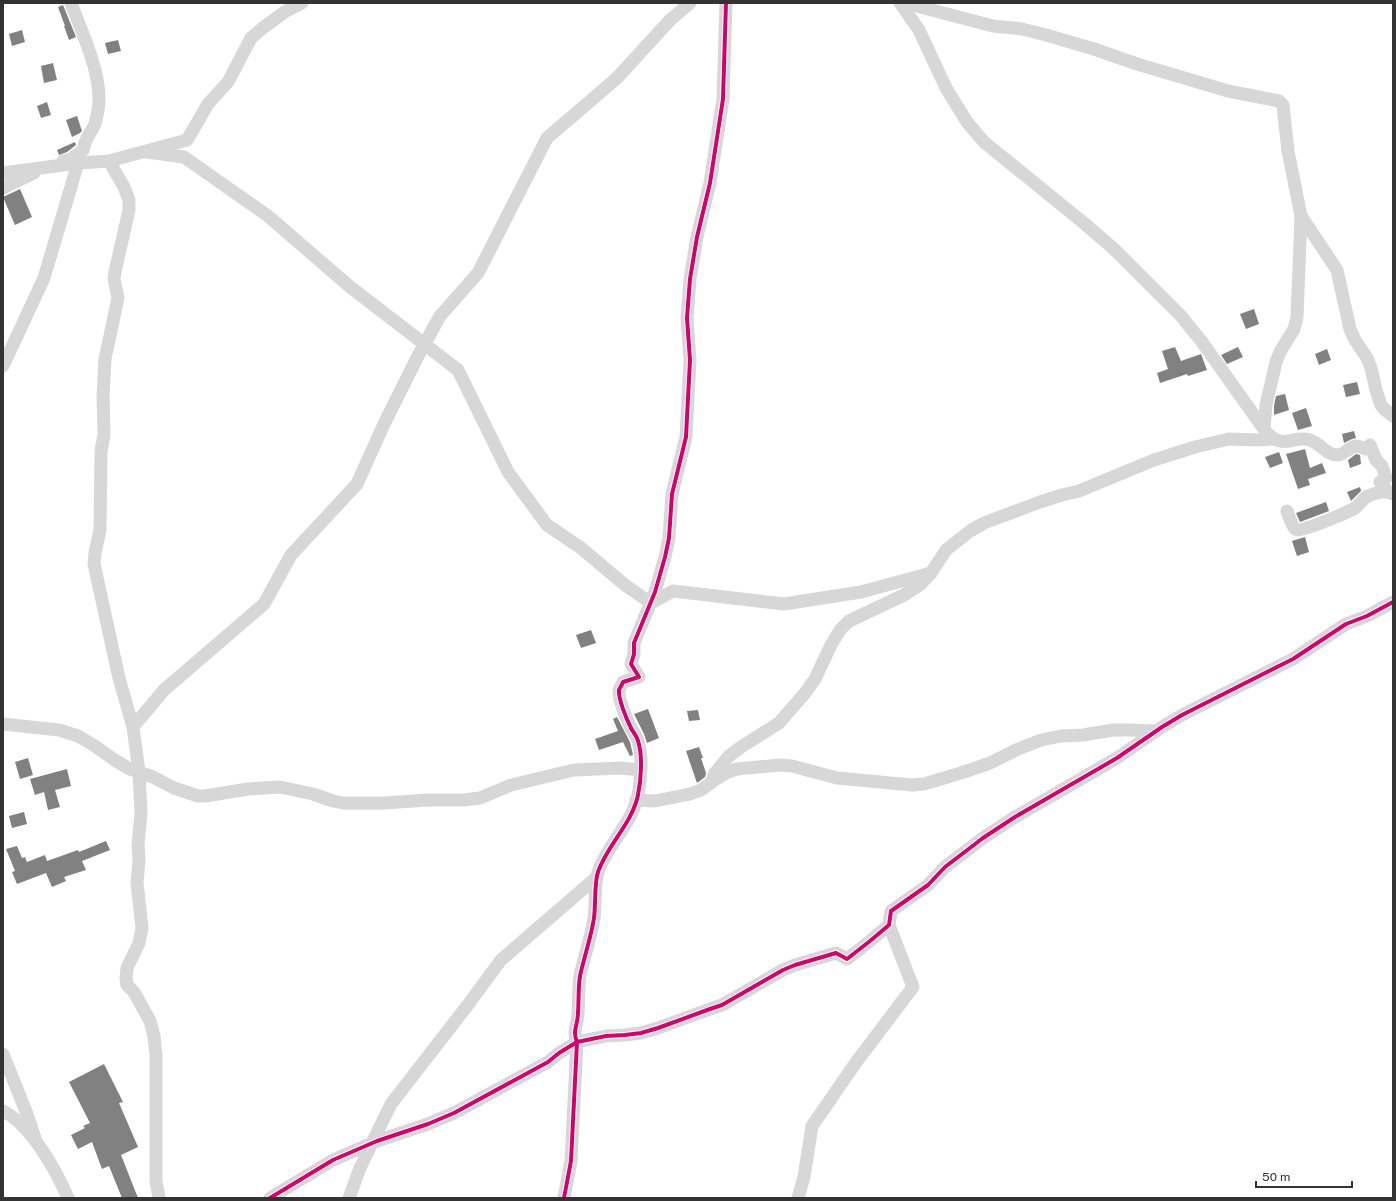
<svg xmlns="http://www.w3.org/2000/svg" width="1396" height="1201" font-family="'Public Sans',sans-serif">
<rect width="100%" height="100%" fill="#fff"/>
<!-- building -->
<g fill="#818181">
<polygon points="63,5 76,37 69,40 64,26 65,26 58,7"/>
<polygon points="22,30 25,42 12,46 9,34"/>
<polygon points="118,40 121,51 108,54 105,43"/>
<polygon points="53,63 57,80 44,83 41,66"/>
<polygon points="47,102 51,115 41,118 37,106"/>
<polygon points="77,116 82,131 80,133 72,137 66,120"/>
<polygon points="75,142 76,145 67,152 59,155 57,150"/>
<polygon points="20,189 32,217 15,225 3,197"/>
<polygon points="1254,309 1259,324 1246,329 1240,314"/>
<polygon points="1175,347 1181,361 1201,354 1207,370 1188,376 1187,374 1160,383 1157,373 1168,369 1162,351"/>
<polygon points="1238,347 1243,357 1227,364 1221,355"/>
<polygon points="1327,349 1331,360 1319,365 1315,354"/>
<polygon points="1357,382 1360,394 1346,397 1343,385"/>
<polygon points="1285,394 1289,410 1274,415 1274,406 1276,396"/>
<polygon points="1306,408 1312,426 1298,430 1292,413"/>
<polygon points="1354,431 1356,438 1352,439 1344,443 1342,434"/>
<polygon points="1305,449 1310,468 1322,463 1326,473 1308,479 1310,485 1298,489 1286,454"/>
<polygon points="1279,452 1283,463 1270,468 1265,457"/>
<polygon points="1356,454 1360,455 1361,464 1350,468 1348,460"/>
<polygon points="1360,487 1361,491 1351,501 1347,492"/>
<polygon points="1326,502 1329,511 1300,522 1296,513"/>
<polygon points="1305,537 1309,552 1297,556 1292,541"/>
<polygon points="591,630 596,643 581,648 576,635"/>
<polygon points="648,709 659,738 647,743 644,734 634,714"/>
<polygon points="698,710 700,720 689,721 687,711"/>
<polygon points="617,717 630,742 633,755 630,756 623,742 599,750 595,739 618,731 613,719"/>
<polygon points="699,747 703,758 701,758 706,773 705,777 697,783 686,751"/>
<polygon points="28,758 33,775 20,779 15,762"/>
<polygon points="67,769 71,786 55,790 60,807 48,810 44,792 35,795 30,779"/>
<polygon points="24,812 27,824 12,828 9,816"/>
<polygon points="106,841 110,850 82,861 86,870 64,877 66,881 52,887 46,873 17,884 12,872 15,871 6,849 17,846 22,858 25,857 27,862 45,855 47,861 78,850 79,852"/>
<polygon points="104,1064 123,1102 119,1103 138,1147 121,1155 138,1198 122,1198 109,1166 102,1169 92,1142 78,1149 71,1135 85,1128 83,1126 90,1123 69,1082"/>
</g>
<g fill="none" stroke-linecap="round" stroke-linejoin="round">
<!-- minor -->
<g stroke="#d7d7d7" stroke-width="13">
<path d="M 900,3 L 919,30 L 946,88 L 967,122 L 984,142 L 1085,224 L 1114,249 L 1181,316 L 1202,342 L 1266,432 C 1285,451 1291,435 1310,440 C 1320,443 1327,456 1338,455 C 1344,454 1349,448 1355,446 L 1361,447 L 1365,449 L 1370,445 L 1376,460 L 1382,466 L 1386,478 L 1380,482 L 1388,492"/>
<polyline points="905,3 993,26 1022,29 1046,35 1094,49 1137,64 1228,91 1279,101 1283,105 1288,151 1301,216 1297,317 1294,329 1280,352 1276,362 1266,405 1264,428"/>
<polyline points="147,152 184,157 268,216 349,286 458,370 508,472 547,525 581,548 625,585 651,603 673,591 784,604 861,592 931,573"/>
<path d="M 63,161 L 71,159 L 83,150 C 85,139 88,137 93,128 C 96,123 97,116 98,110 C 104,78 82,33 71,3"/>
<polyline points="109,161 124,187 129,200 129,210 115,272 114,279 118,298 105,359 103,396 104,435 101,451 100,530 95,553 94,564 119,678 133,727 139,772 141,813 138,845 139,860 137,883 142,928 139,943 127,968 126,978 127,985 134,992 150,1021 154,1036 156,1055 156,1181 159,1198"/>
<polyline points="3,173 78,163 109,161 187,140 208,104 228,82 251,38 264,27 286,11 302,3"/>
<polyline points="3,188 34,173"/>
<polyline points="1301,216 1337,270 1350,329 1355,340 1367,358 1371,368 1376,390 1381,405 1384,409 1393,416"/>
<polyline points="3,366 44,278 78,163"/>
<path d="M 1287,511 C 1289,516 1292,528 1297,530 C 1302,532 1348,512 1355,508 C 1359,505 1362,500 1366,497 C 1374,493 1385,490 1393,494"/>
<polyline points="3,724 59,730 78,736 95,746 116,761 130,769 153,777 174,788 198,796 205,796 248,789 280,787 313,794 333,801 343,803 384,803 428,800 463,800 480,798 511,785 574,770 621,768 640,770"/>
<polyline points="133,727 164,690 264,604 291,555 357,484 384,424 418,356 440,316 478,273 547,138 617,78 670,20 690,3"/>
<polyline points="711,783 715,773 729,756 741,747 779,723 805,693 815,679 831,645 840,630 849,621 904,595 921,584 931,573 946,550 970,531 984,523 1040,502 1062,495 1079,491 1154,460 1195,447 1229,439 1257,440 1273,439"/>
<polyline points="636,800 655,801 690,794 701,790 713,781 728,772 737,769 780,765 792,766 837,778 912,785 924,784 964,772 990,763 1016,750 1041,740 1061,736 1083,735 1113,730 1129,730 1156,731"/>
<polyline points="3,1054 27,1114 35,1138"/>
<path d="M 3,1111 C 31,1125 56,1170 68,1198"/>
<polyline points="270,1198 333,1160 377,1141 428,1124 454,1113 548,1062 559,1053 577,1042 606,1036 625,1035 641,1033 658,1028 710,1009 722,1005 783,970 795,965 836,953 847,959 870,941 889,925 891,911 928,885 945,867 983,838 1015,817 1117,758 1162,727 1182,715 1293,659 1346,624 1367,616 1393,602"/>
<polyline points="349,1198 360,1168 391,1104 467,1006 501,960 597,877"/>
<path d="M 564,1198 L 571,1161 L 577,1042 C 572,1030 578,1025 578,1013 C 579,1000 578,989 580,976 C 584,957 591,938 594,918 C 596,904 594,884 598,872 C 607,845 632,824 638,795 C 641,780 643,756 638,741 C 637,736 633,732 631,728 C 627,720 618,699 619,690 C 620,687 622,685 623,682 L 639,677 L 631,664 L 634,654 L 634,643 L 655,592 L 665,557 L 669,538 L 672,494 L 686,437 L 690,360 L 687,318 L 690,279 L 697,237 L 710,183 L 723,99 L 726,3"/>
<polyline points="798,1198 804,1177 812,1126 857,1061 913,987 889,925"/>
</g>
<!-- cycleway casing -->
<g stroke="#fff" stroke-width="6">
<g id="cycleway">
<polyline points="270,1198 333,1160 377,1141 428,1124 454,1113 548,1062 559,1053 577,1042 606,1036 625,1035 641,1033 658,1028 710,1009 722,1005 783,970 795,965 836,953 847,959 870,941 889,925 891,911 928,885 945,867 983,838 1015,817 1117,758 1162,727 1182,715 1293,659 1346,624 1367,616 1393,602"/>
<path d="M 564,1198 L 571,1161 L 577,1042 C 572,1030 578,1025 578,1013 C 579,1000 578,989 580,976 C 584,957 591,938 594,918 C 596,904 594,884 598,872 C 607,845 632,824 638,795 C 641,780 643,756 638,741 C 637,736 633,732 631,728 C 627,720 618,699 619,690 C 620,687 622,685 623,682 L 639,677 L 631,664 L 634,654 L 634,643 L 655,592 L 665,557 L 669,538 L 672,494 L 686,437 L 690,360 L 687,318 L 690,279 L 697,237 L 710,183 L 723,99 L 726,3"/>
</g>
</g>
<!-- cycleway -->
<use href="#cycleway" stroke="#d6006c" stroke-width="4"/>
</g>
<!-- border -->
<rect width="1396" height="1201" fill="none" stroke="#333333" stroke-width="8"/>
<!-- scale -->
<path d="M1256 1181v6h96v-6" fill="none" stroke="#333333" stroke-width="2"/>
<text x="1262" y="1181" font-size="12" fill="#333333" stroke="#ffffff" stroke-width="3" paint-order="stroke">50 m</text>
</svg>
